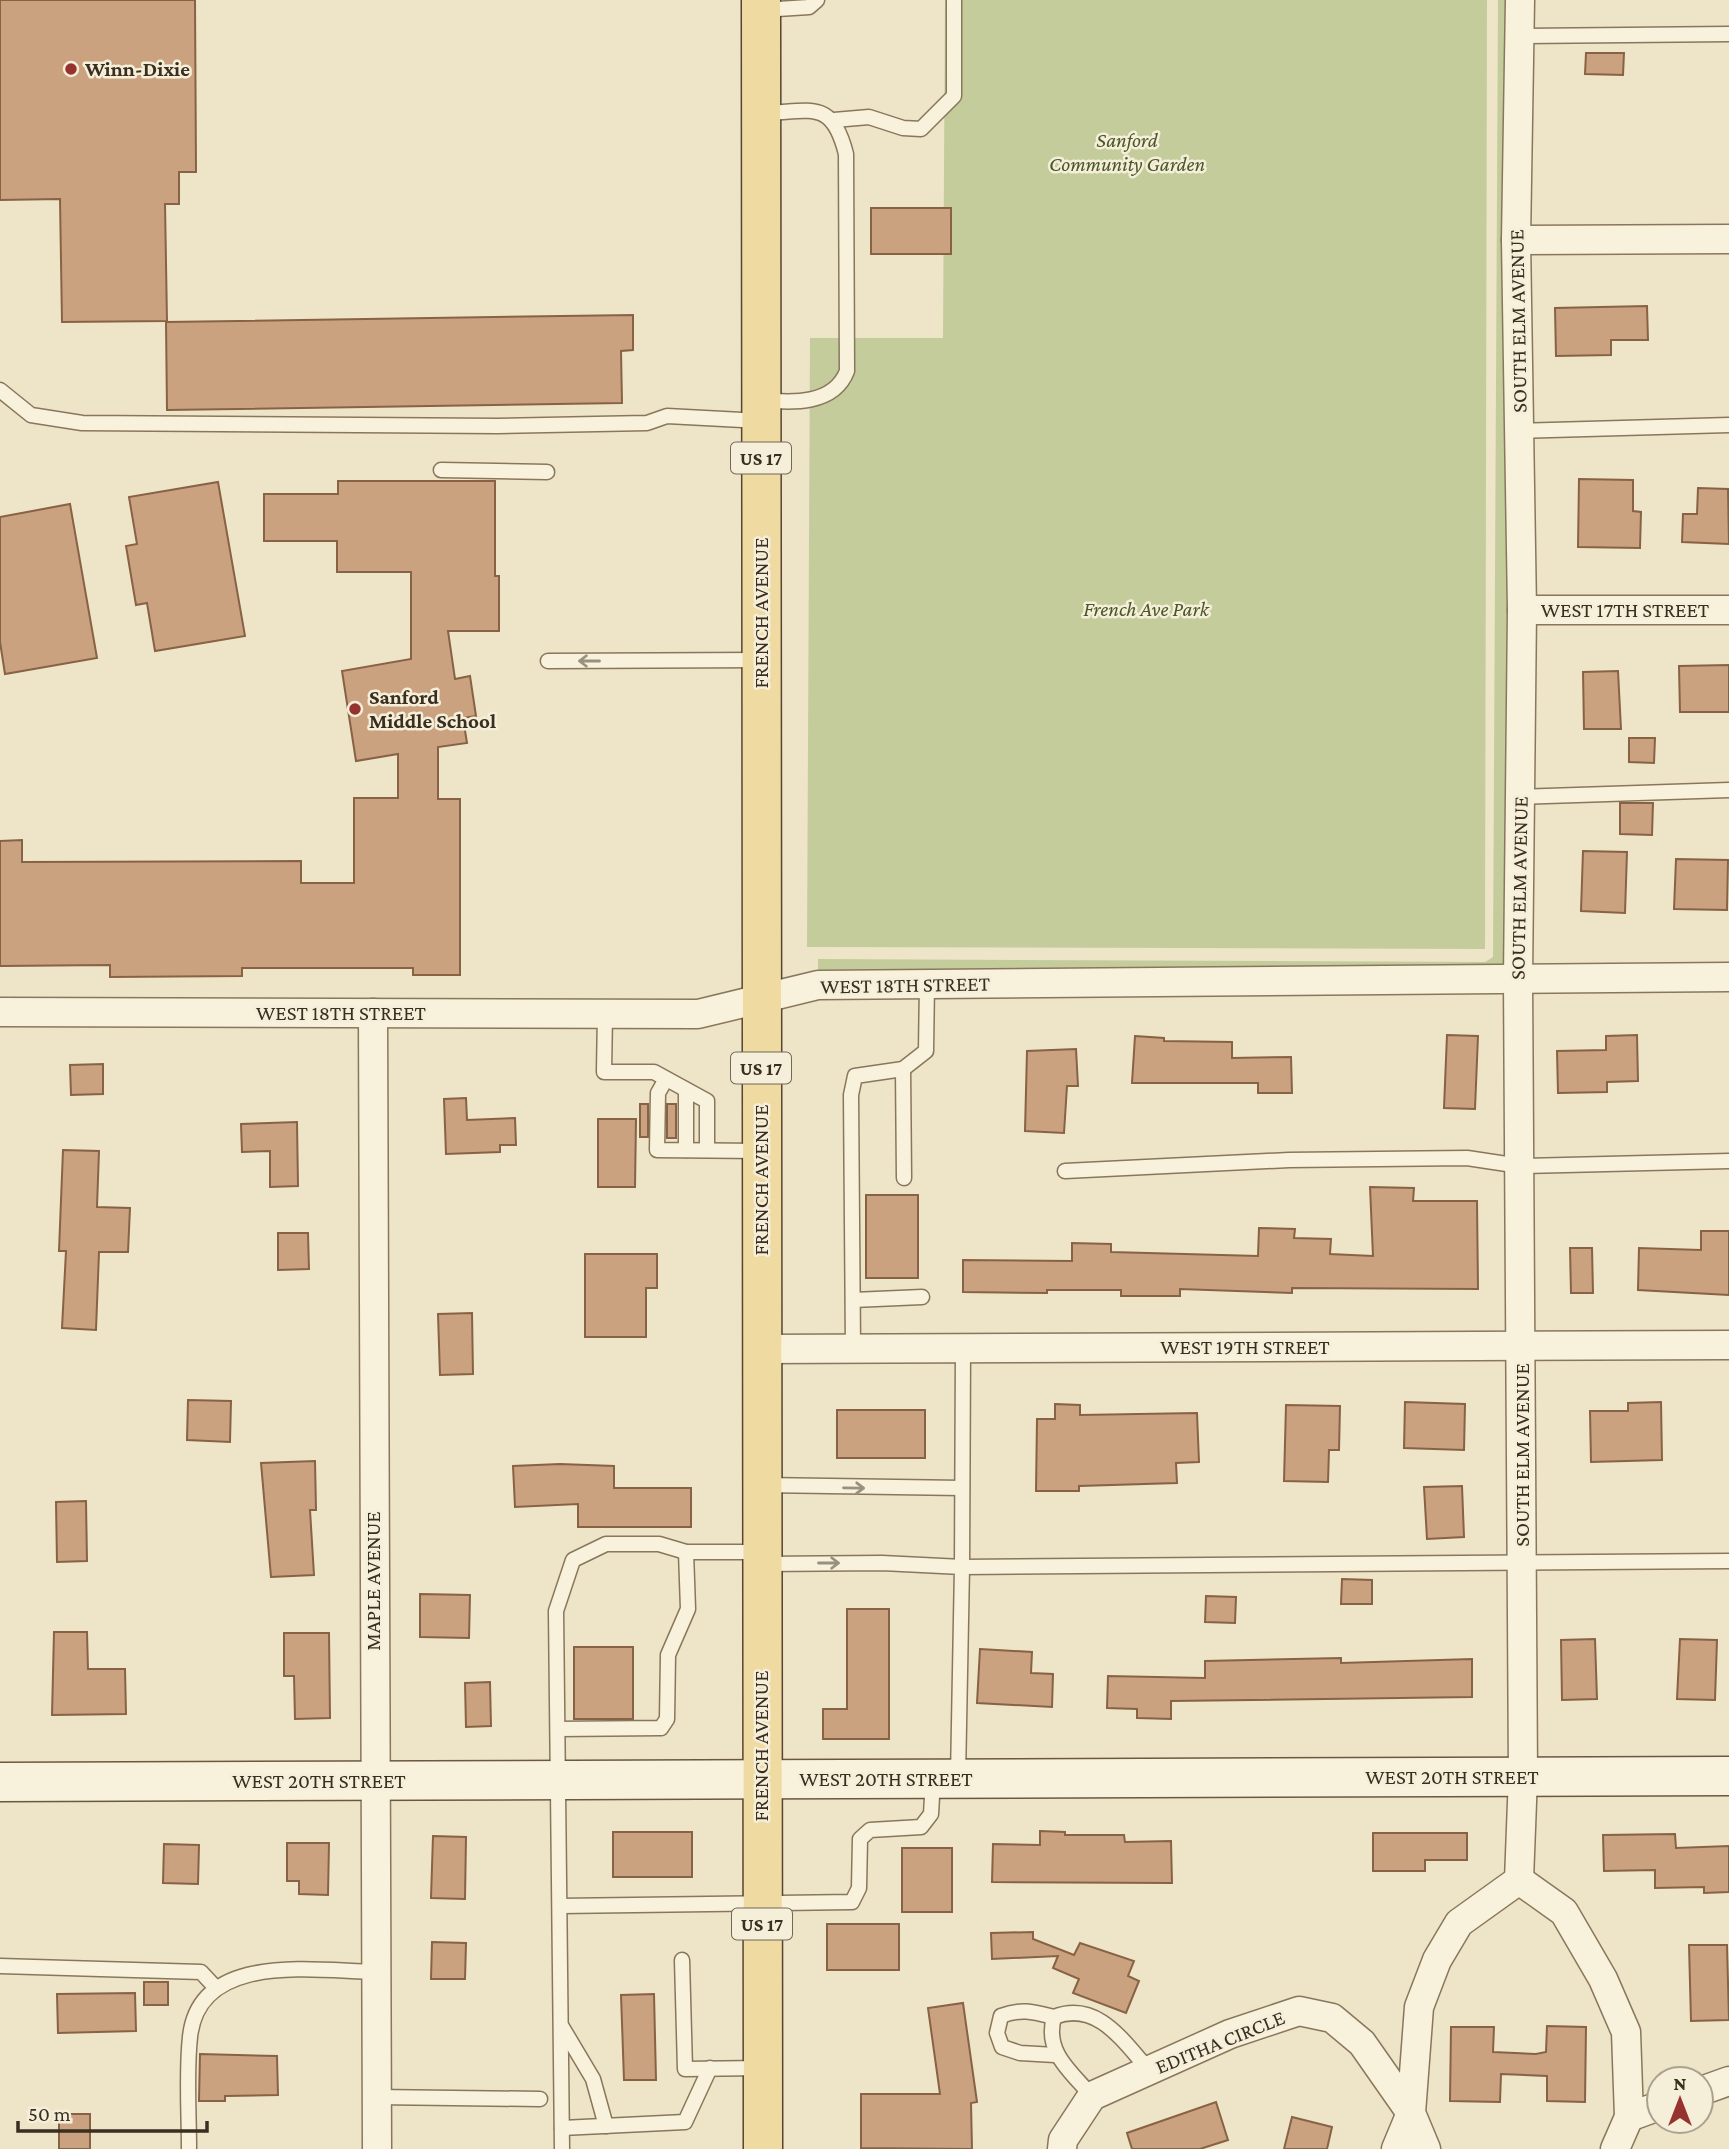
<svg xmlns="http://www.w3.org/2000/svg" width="1729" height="2149" font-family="'Crimson Pro',serif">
<rect width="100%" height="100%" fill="#eee4c8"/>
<!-- green -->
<g fill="#c4cc9c">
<polygon points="945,0 1487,0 1485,949 807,947 810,338 943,338"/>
<polygon points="1498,0 1507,0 1509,610 1506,965 818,970 818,959 1485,962 1493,957"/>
</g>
<!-- building -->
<g fill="#caa27f" stroke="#886244" stroke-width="2">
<polygon points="0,0 195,0 196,172 179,172 179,204 165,204 167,321 62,322 60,199 0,200"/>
<polygon points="1586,53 1624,53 1623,75 1585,74"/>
<rect x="871" y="208" width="80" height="46"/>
<polygon points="1647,306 1648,340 1611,340 1611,355 1556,356 1555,308"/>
<polygon points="633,315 633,350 621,351 622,403 167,410 166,322"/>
<polygon points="1579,479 1633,480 1633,511 1641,512 1640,548 1578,547"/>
<polygon points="338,481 495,481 495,576 499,576 499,631 448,631 455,679 470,676 476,716 463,718 467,743 438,747 438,799 460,799 460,975 413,975 413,968 242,968 242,976 110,977 110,965 0,966 0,841 22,840 22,862 301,861 301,883 354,883 354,798 398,798 398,754 356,761 342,671 411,659 411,572 337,572 337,541 264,541 264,494 338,494"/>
<polygon points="218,482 245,636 155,651 147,603 136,605 126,546 137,544 129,497"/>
<polygon points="1698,488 1728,489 1729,544 1682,542 1683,514 1697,514"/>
<polygon points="70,504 97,658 5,674 0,642 0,517"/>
<polygon points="1729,665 1729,712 1680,712 1679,666"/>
<polygon points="1618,671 1621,729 1584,729 1583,672"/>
<polygon points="1629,738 1655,738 1654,763 1629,762"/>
<polygon points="1620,803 1653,803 1652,835 1620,834"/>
<polygon points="1583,851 1627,852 1625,913 1581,911"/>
<polygon points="1676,859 1728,860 1727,910 1674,909"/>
<polygon points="1447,1035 1478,1036 1475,1109 1444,1108"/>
<polygon points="1637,1035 1638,1081 1607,1082 1607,1092 1558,1093 1557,1051 1606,1050 1606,1036"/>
<polygon points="1135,1036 1164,1038 1164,1041 1232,1042 1232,1058 1291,1057 1292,1093 1258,1093 1258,1083 1132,1083"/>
<polygon points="1076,1049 1078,1086 1067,1086 1064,1133 1025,1131 1027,1051"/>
<polygon points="103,1064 103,1094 71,1095 70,1065"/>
<polygon points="466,1098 467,1120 515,1118 516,1145 500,1145 500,1152 446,1154 444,1099"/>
<rect x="640" y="1104" width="8" height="33"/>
<rect x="667" y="1104" width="9" height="34"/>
<polygon points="598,1119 636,1119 635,1187 598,1187"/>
<polygon points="297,1122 298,1186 270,1187 270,1151 242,1152 241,1124"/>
<polygon points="63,1150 99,1151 97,1207 130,1208 128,1252 99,1252 96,1330 62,1328 66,1251 59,1251"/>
<polygon points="1370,1187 1414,1188 1413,1201 1477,1201 1478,1289 1292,1288 1292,1293 1180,1289 1180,1296 1121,1296 1121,1290 1047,1290 1047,1293 963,1292 963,1260 1072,1261 1072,1243 1111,1244 1111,1252 1258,1256 1259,1228 1295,1229 1294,1238 1331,1239 1330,1254 1373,1256"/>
<rect x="866" y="1195" width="52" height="83"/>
<polygon points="1701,1231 1729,1231 1729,1295 1638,1290 1639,1248 1701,1250"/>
<polygon points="278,1233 308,1233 309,1269 278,1270"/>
<polygon points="1570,1248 1592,1248 1593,1293 1571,1293"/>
<polygon points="585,1254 657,1254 657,1288 646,1288 646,1337 585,1337"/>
<polygon points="472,1313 473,1374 440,1375 438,1314"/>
<polygon points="188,1400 231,1401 230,1442 187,1440"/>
<polygon points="1405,1402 1465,1404 1464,1450 1404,1448"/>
<polygon points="1661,1402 1662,1460 1591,1462 1590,1411 1628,1411 1628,1403"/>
<polygon points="1055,1404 1080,1405 1080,1415 1197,1413 1199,1462 1176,1463 1177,1483 1079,1486 1079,1491 1036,1491 1037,1419 1055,1419"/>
<polygon points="1286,1405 1340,1406 1339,1450 1329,1450 1328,1482 1284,1481"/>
<rect x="837" y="1410" width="88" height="48"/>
<polygon points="315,1461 316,1510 310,1510 314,1575 271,1577 261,1463"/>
<polygon points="560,1464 614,1466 614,1488 691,1488 691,1527 578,1527 578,1504 515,1507 513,1466"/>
<polygon points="1462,1486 1464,1537 1427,1539 1424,1487"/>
<polygon points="86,1501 87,1561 57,1562 56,1502"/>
<polygon points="1342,1579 1372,1580 1372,1604 1341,1604"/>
<polygon points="420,1594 470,1595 469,1638 420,1637"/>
<polygon points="1206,1596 1236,1597 1235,1623 1205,1622"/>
<polygon points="847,1609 889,1609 889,1739 823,1739 823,1709 847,1709"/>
<polygon points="54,1632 87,1632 88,1669 125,1669 126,1714 52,1715"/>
<polygon points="284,1633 329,1633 330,1718 295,1719 294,1676 284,1676"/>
<polygon points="1595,1639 1597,1699 1562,1700 1561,1640"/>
<polygon points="1680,1639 1717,1640 1715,1700 1677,1699"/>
<rect x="574" y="1647" width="59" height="72"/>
<polygon points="980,1649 1032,1652 1031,1673 1053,1674 1052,1707 977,1703"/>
<polygon points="1341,1658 1341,1663 1472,1659 1472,1697 1171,1701 1171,1719 1137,1718 1137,1709 1107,1708 1108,1676 1205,1678 1205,1661"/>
<polygon points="490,1682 491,1726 466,1727 465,1683"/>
<polygon points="1040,1831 1065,1832 1065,1835 1124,1835 1125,1842 1171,1841 1172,1883 992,1882 993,1844 1040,1845"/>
<rect x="613" y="1832" width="79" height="45"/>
<polygon points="1373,1833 1467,1833 1467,1860 1425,1860 1425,1871 1373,1871"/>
<polygon points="1675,1834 1676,1848 1729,1846 1729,1892 1704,1893 1704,1887 1655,1888 1655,1870 1604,1871 1603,1835"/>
<polygon points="433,1836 466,1837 465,1899 431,1898"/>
<polygon points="287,1843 329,1843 328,1895 299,1894 299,1881 287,1881"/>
<polygon points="164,1844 199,1845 198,1884 163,1883"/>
<rect x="902" y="1848" width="50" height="64"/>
<rect x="827" y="1924" width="72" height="46"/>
<polygon points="1033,1932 1033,1939 1074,1955 1080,1943 1134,1961 1128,1976 1139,1981 1126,2013 1073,1993 1079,1979 1053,1968 1058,1956 992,1959 991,1933"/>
<polygon points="432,1942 466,1943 465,1979 431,1979"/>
<polygon points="1689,1945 1727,1945 1729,2020 1691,2021"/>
<rect x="144" y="1982" width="24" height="23"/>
<polygon points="135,1993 136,2031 58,2033 57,1994"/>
<polygon points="654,1994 656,2080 624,2080 621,1995"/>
<polygon points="963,2003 977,2102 971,2103 972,2149 861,2148 861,2094 940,2094 928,2008"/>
<polygon points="1547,2026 1586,2027 1585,2102 1547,2101 1547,2076 1501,2074 1500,2102 1450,2101 1451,2027 1494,2027 1493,2052 1536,2054 1546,2052"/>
<polygon points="200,2054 277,2056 278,2095 225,2096 225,2101 199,2101"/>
<polygon points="1216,2102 1228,2140 1200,2149 1132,2149 1127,2133"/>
<rect x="59" y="2114" width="31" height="35"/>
<polygon points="1292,2117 1332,2127 1327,2149 1284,2149"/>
</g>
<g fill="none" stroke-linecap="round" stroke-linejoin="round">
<!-- lane casing -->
<g stroke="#89775d" stroke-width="17">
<g id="lane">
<polyline points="762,10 809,7 817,0"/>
<polyline points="1519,36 1729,34"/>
<polyline points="834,120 869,117 903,128 921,129 954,96 954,0"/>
<polyline points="0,390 31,415 82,423 498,426 647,423 667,416 761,421"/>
<path d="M 762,400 C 792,403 834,405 847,371 L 846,154 C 832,98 811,112 763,113"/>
<polyline points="1519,431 1729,425"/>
<polyline points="441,470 547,472"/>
<polyline points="548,661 760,660"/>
<polyline points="1520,797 1729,790"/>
<polyline points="605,1014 604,1072 654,1072 707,1101 707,1150"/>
<polyline points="903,1069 904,1178"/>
<polyline points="666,1079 658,1093 657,1150 760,1151"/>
<polyline points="686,1090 686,1150"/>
<polyline points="1065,1171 1289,1160 1467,1158 1520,1166 1729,1161"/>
<polyline points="853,1300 922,1297"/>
<polyline points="853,1348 851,1095 855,1076 903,1069 926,1051 927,983"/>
<polyline points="963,1348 962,1567 1729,1561"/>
<polyline points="763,1485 962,1488"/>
<polyline points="763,1564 882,1563 962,1567 958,1777"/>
<polyline points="558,1729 661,1728 667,1719 668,1655 688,1609 686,1552"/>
<polyline points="560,1906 852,1902 859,1888 860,1839 870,1830 921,1827 931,1814 933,1780"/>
<polyline points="682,1960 685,2069 761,2068"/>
<polyline points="0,1966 201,1972 215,1987"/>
<path d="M 1054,2017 C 1034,2012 1021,2008 1001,2016 L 997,2033 L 1002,2047 L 1020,2053 L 1055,2055"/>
<polyline points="562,2027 593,2079 606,2126"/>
<path d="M 1092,2096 C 1071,2072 1044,2052 1054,2017 C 1097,2000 1123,2041 1149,2070"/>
<polyline points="376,2097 540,2099"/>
<polyline points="562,2128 685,2122 710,2068"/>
<path d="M 189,2149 C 189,2112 186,2073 190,2037 C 199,1951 315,1971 375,1972"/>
<polyline points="562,2149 556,1611 573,1560 606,1544 659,1544 686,1552 760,1552"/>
</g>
</g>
<!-- street casing -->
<g stroke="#89775d" stroke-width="31">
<g id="street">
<polyline points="1516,240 1729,239"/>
<polyline points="1522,610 1729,610"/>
<polyline points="0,1012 698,1014 818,985 1729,977"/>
<polyline points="373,1013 377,2149"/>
<polyline points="761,1349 1729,1345"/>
<polyline points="1519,1880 1564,1912 1603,1979 1626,2032 1629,2117 1615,2149"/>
<polyline points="1701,2091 1729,2081"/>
<polyline points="1629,2117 1659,2106"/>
<polyline points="1062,2149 1063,2140 1092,2096 1230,2034 1299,2011 1332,2018 1362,2043 1411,2113 1396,2149"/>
<polyline points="1426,2149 1411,2113 1419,2007 1437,1960 1459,1923 1519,1880 1523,1776 1518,979 1522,610 1516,240 1520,0"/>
</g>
</g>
<!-- secondary casing -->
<g stroke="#6b5840" stroke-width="41">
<polyline id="secondary" points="0,1782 1729,1776"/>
</g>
<!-- primary casing -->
<g stroke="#574531" stroke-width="41">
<polyline id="primary" points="761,0 763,2149"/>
</g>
<!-- lane -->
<use href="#lane" stroke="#f8f1db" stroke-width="14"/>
<!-- street -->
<use href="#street" stroke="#f8f1db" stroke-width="28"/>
<!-- secondary -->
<use href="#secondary" stroke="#f8f1db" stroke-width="38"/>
<!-- primary -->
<use href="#primary" stroke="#efdaa2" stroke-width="38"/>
</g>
<!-- one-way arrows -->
<defs><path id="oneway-shaft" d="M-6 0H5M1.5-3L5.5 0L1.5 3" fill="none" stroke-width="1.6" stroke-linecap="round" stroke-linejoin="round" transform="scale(1.75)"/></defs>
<g stroke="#99907e">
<use href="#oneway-shaft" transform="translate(589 661) rotate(180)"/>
<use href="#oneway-shaft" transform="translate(854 1488) rotate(1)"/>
<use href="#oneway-shaft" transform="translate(829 1563)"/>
</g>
<!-- markers -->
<g fill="#97332f" stroke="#f5eed8" stroke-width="2.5">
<circle cx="71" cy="69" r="7"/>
<circle cx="355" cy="709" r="7"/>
</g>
<g text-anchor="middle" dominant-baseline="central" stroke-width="5" stroke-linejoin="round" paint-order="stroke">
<!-- shield labels -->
<g fill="#f5eed8" stroke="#726858" stroke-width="2">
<rect x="731" y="442.5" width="60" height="31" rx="5"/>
<rect x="731" y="1052.5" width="60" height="31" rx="5"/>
<rect x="732" y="1908.5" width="60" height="31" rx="5"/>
</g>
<g font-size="19" font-weight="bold" fill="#3a2e21">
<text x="761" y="458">US 17</text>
<text x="761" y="1068">US 17</text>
<text x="762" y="1924">US 17</text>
</g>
<!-- poi labels -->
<g font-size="21" font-weight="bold" fill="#3a2e21" stroke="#f5eed8" text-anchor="start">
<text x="85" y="69">Winn-Dixie</text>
<text x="369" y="697">Sanford<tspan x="369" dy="24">Middle School</tspan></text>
</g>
<!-- park labels -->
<g font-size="21" font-style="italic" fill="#485628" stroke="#f5eed8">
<text x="1127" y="140">Sanford<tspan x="1127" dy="24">Community Garden</tspan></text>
<text x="1146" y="609">French Ave Park</text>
</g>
<!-- street labels -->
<g font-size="21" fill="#3a2e21" stroke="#f5eed8">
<text transform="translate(1518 321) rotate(-91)">SOUTH ELM AVENUE</text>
<text x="1625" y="610">WEST 17TH STREET</text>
<text transform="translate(761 613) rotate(-90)">FRENCH AVENUE</text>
<text transform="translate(1519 888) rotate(-89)">SOUTH ELM AVENUE</text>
<text transform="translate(905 985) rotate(-1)">WEST 18TH STREET</text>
<text x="341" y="1013">WEST 18TH STREET</text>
<text transform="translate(761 1180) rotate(-90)">FRENCH AVENUE</text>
<text x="1245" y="1347">WEST 19TH STREET</text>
<text transform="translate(1522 1455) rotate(-90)">SOUTH ELM AVENUE</text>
<text transform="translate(373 1581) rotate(-90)">MAPLE AVENUE</text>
<text transform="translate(761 1746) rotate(-90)">FRENCH AVENUE</text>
<text x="1452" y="1777">WEST 20TH STREET</text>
<text x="886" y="1779">WEST 20TH STREET</text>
<text x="319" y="1781">WEST 20TH STREET</text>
<text transform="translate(1220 2042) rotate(-22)">EDITHA CIRCLE</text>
</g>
</g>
<!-- north arrow -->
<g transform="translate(1680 2100)"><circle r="33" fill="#f5eed8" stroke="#aaa18f" stroke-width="2"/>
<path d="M0-5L12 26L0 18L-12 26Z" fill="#97332f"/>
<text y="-10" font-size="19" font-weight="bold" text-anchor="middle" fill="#3a2e21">N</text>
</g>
<!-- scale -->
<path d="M18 2121v10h189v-10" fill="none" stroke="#3a2e21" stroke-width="3.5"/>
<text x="28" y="2121" font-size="21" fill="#3a2e21" stroke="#f5eed8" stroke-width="5" paint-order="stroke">50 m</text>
</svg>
